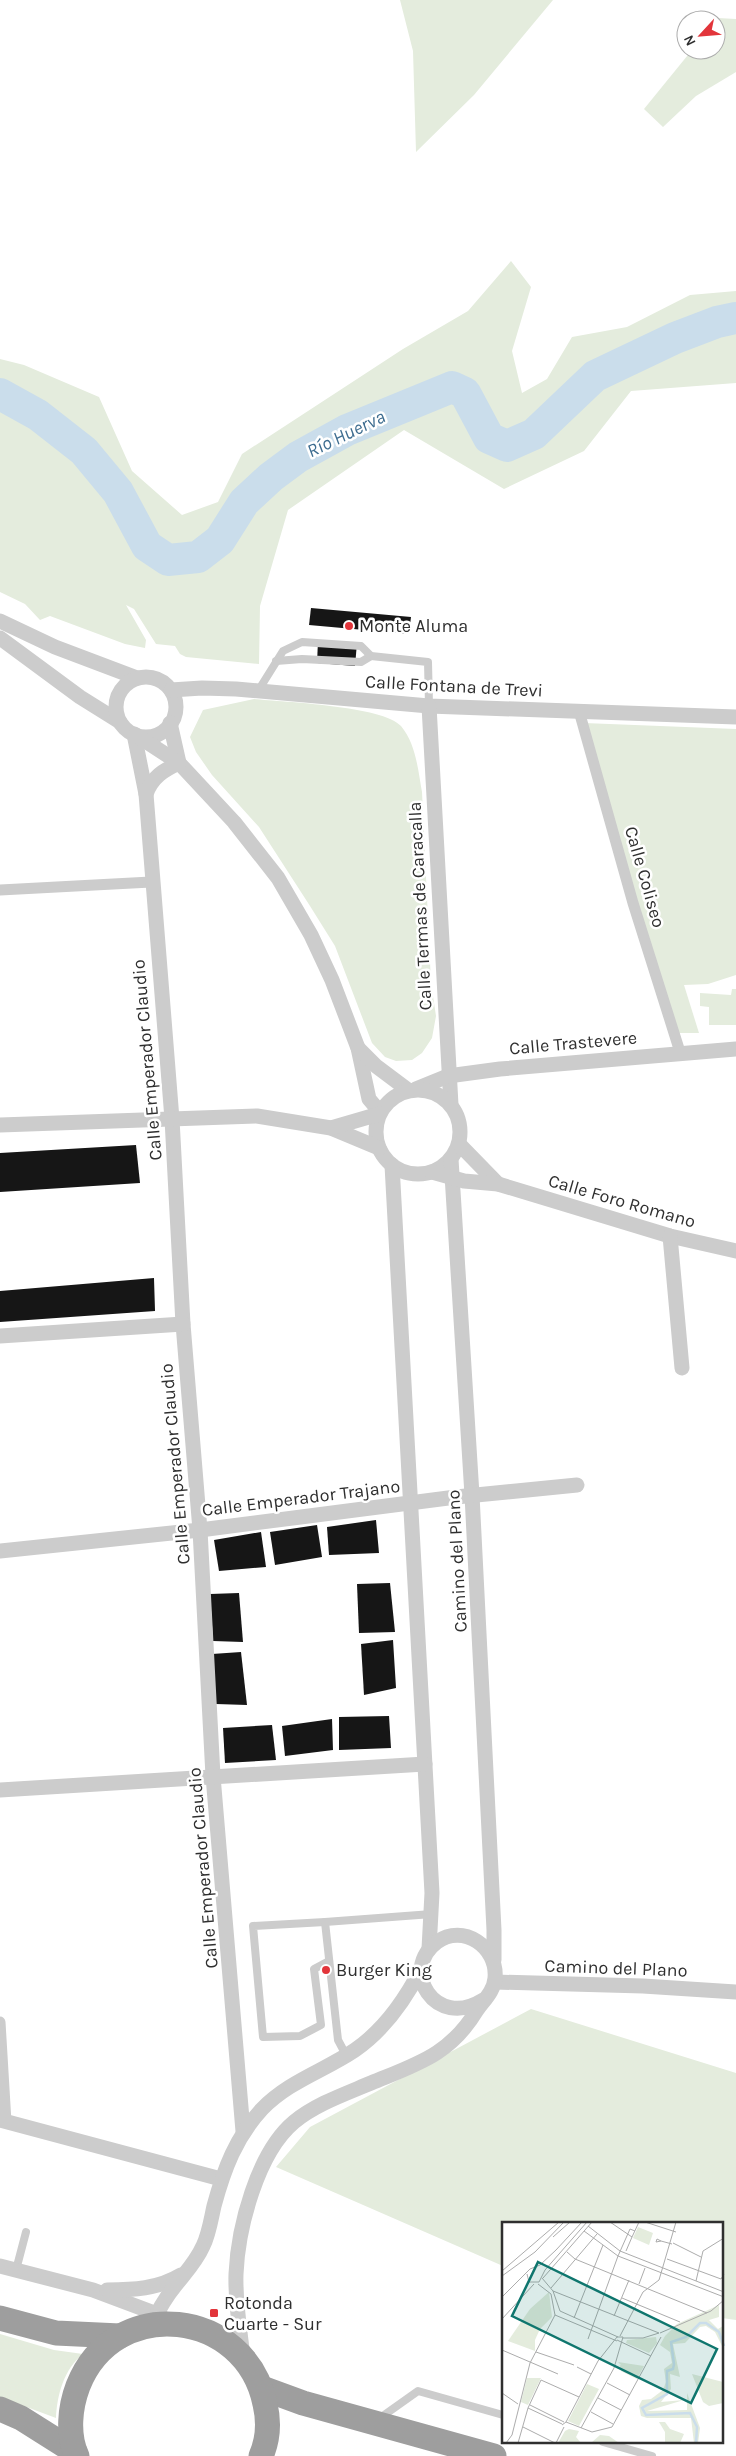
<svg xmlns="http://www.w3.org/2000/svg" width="736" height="2456" font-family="Karla,sans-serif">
<rect width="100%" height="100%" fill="#fff"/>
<!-- green -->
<g fill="#e4ecdd">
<polygon points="400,0 553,0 474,95 416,152 413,51"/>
<polygon points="718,18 736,19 736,72 696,96 663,127 644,109 692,50 716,50 716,21"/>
<polygon points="511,261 531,287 512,351 522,393 547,379 572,337 627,327 690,295 736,291 736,383 631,391 584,451 504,489 404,430 288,510 260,606 259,664 186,657 180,654 175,646 156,644 134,609 126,605 146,640 145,648 125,644 50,616 40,620 25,604 0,592 0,359 24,365 99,397 132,471 182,515 218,502 242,454 403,349 468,311"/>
<path d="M 254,699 C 284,702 383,706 401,726 C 416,744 418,770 422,792 L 431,983 L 436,1016 L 432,1038 L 422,1053 L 412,1060 L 396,1061 L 385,1057 L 372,1043 L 335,946 L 310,906 L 259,827 L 212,775 L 196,752 L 190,737 L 203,710 Z"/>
<polygon points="584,723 736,729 736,975 708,984 684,985 699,1033 676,1033"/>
<polygon points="732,989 736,989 736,1025 709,1025 709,1007 700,1006 700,993 731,995"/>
<polygon points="531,2009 736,2073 736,2320 722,2318 722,2224 503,2224 503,2266 276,2167 310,2127"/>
<path d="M 0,2334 L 54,2350 L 83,2354 C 64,2369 57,2395 56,2418 L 0,2397 Z"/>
</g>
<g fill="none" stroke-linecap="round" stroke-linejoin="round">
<!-- river -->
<polyline stroke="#caddeb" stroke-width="32" points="0,394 38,415 84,451 118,492 147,546 168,560 198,557 220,540 244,502 271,477 298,457 347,430 452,387 465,393 489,438 507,446 534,434 595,376 675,338 717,322 736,318"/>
</g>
<!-- building -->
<g fill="#161616">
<polygon points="311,608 411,617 409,634 309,625"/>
<polygon points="318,641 357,643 355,666 317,663"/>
<polygon points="136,1145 140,1183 0,1192 0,1153"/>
<polygon points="154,1278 155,1311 0,1322 0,1291"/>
<polygon points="376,1520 379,1553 329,1555 327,1527"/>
<polygon points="317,1525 322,1557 275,1565 270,1532"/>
<polygon points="261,1532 266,1567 219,1571 214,1540"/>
<polygon points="390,1583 395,1632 359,1633 357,1584"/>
<polygon points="239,1593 243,1642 213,1641 210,1594"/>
<polygon points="393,1640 396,1688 364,1695 361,1644"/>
<polygon points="241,1652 247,1705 216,1704 212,1654"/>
<polygon points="389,1716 391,1748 339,1750 339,1717"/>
<polygon points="332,1719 333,1750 285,1756 282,1726"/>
<polygon points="272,1725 276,1760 225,1763 223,1728"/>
</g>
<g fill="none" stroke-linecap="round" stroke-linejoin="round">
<!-- service -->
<g stroke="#ccc" stroke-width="8">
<polyline points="276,661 302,659 361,662 371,656"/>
<polyline points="258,691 283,651 302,642 361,646 371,656 428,662 429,706"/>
<polyline points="325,1922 253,1926 263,2037 300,2036 321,2025 314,1969 329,1961"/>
<polyline points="346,2055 338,2040 325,1922 432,1914"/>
<polyline points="16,2270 26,2232"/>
<polyline points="380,2418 418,2391 503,2415"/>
<polyline points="603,2442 652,2456"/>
</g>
<!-- pedestrian -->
<g stroke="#ccc" stroke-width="11">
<polyline points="579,711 633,903 680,1052"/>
<polyline points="0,890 151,882"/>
<polyline points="0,2022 6,2122"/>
</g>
<!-- minor -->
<g stroke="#ccc" stroke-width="15">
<polyline points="0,621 55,647 137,678"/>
<polyline points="0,638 80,697 120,722"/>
<circle cx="146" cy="707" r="30"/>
<polyline points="171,690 202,688 236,689 429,706 736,717"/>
<polyline points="429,706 451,1105"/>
<polyline points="170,723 179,763"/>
<polyline points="134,734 146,794 172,1119 183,1324 200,1530 213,1776 243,2131"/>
<polyline points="136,735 179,763 234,822 278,878 311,935 332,980 358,1048 369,1099 380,1112"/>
<path d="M 146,794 C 152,777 164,770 179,763"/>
<polyline points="358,1048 376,1066 408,1090"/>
<polyline points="416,1089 448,1076 500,1069 736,1049"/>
<circle cx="418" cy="1132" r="42"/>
<polyline points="0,1125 257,1116 331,1128 379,1148"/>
<polyline points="331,1128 379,1114"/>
<polyline points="459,1144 498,1184"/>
<polyline points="451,1159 472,1495 494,1930 494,1960"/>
<polyline points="392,1165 432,1893 429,1949"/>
<polyline points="432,1172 464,1181 498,1184 670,1236 736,1251"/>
<polyline points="670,1236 682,1368"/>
<polyline points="0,1336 183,1324"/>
<polyline points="0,1551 200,1530 456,1497 577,1485"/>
<polyline points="0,1790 425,1764"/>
<polyline points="495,1982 643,1986 736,1992"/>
<polyline points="0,2120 221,2179"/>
<polyline points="0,2266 93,2290 157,2314 165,2319"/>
<path d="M 107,2290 C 133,2290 158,2289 181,2275"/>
<path d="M 151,2325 C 158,2311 165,2298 175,2286 C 185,2273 196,2262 203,2246 C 209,2234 211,2219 214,2206 C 224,2169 236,2137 262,2109 C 289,2081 324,2071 355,2050 C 384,2030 405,2000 421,1969"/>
<path d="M 243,2357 C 240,2330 235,2302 236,2274 C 238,2228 257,2153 294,2122 C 316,2104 345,2094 371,2083 C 417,2064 450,2055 477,2010 C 484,2000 494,1991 495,1978 C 498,1947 463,1923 437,1942 C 399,1970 435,2030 483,2000"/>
</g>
<!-- trunk -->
<g stroke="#9e9e9e" stroke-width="25">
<polyline points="0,2318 56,2333 120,2336"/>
<polyline points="262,2388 303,2403 494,2456"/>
<polyline points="0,2409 21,2418 75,2452"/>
<path d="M 77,2456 C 67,2435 70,2407 78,2386 C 115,2293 246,2309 265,2404 C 269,2421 268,2440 261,2456"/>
</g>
</g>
<!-- markers -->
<g fill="#e2353b" stroke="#fff" stroke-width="2">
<circle cx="349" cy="626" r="5"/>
<circle cx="326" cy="1970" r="5"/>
<rect x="209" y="2308" width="10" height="10" rx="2.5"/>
</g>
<g text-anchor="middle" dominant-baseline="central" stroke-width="5" stroke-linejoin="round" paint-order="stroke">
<!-- poi labels -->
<g font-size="18" fill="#2f2f2f" stroke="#fff" text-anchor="start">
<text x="359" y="626">Monte Aluma</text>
<text x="336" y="1970">Burger King</text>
<text x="224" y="2303">Rotonda<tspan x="224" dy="21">Cuarte - Sur</tspan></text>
</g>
<!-- street labels -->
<g font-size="18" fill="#2f2f2f" stroke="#fff">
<text transform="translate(454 686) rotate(3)">Calle Fontana de Trevi</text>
<text transform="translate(645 877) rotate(74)">Calle Coliseo</text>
<text transform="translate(420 906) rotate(-93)">Calle Termas de Caracalla</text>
<text transform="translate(573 1043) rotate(-5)">Calle Trastevere</text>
<text transform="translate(147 1060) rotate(-95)">Calle Emperador Claudio</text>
<text transform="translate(622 1201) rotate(16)">Calle Foro Romano</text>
<text transform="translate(175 1464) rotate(-95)">Calle Emperador Claudio</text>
<text transform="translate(301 1498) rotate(-7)">Calle Emperador Trajano</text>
<text transform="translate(457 1561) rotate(-93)">Camino del Plano</text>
<text transform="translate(203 1868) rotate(-95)">Calle Emperador Claudio</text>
<text transform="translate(616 1968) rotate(2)">Camino del Plano</text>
</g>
<!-- water labels -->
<g font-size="19" font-style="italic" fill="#3e6d90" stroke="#fff">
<text transform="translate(346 434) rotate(-26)">Río Huerva</text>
</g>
</g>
<!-- overview -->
<g transform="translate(502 2222)">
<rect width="221" height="221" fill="#fff"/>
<path d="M 136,5 L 151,11 L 147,23 L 131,16 ZM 47,70 L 50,95 L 38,107 L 33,118 L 33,129 L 6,119 L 28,87 ZM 217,83 L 217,95 L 207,98 L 216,107 L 221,104 L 221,126 L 213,110 L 204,104 L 198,105 L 183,121 L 171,122 L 178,155 L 168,152 L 169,167 L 159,180 L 182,178 L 145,189 L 185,188 L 185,171 L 198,206 L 196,221 L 192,221 L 189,196 L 145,196 L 139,194 L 137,184 L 140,178 L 149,177 L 161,168 L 164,160 L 162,147 L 170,141 L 168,130 L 158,123 L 163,114 L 175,102 ZM 154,115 L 155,121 L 147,131 L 124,121 L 125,118 ZM 116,140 L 142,144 L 135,157 L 119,149 L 118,144 L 114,145 L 119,143 ZM 190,152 L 221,160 L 221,181 L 207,184 L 201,180 ZM 25,156 L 39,156 L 26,183 L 19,180 ZM 85,162 L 97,167 L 77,204 L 66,199 ZM 157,200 L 163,200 L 168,207 L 182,212 L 178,221 L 163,221 L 163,210 ZM 67,207 L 77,209 L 74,215 L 79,221 L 56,221 L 63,209 ZM 98,213 L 107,214 L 117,221 L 89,221 Z" fill="#e4ecdd"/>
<path fill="none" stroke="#caddeb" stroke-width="2.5" d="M 194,221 L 195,205 L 188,191 L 144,193 L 140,186 L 165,172 L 165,149 L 171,147 L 172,142 L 169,120 L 184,115 L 198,101 L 204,101 L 217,110 L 222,124"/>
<path fill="none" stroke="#acacac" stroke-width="1" d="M 108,0 L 130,15 L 137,0M 143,0 L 174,10M 86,4 L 118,29 L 222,70M 82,9 L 116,34 L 222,75M 51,15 L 68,0M 159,19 L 154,20 L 155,17 L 159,19 L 170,22M 171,21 L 199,35M 124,29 L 130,15M 65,30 L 73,37 L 205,91M 165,37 L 219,57 L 222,52M 0,49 L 57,0M 25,52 L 27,60 L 37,60 L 43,48 L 85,0M 0,54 L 33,30 L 62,0M 40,56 L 51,69 L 58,89 L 116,115M 41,56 L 90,0M 194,59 L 201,29 L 222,16M 36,62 L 49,72 L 53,93 L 115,119M 137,62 L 143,46M 49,66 L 95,12M 51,69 L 157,111M 0,75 L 28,47 L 38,43 L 54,28 L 80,0M 120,76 L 178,100M 112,94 L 127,58M 72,96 L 101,23M 0,97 L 32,62M 158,111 L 209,89 L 222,78M 118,114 L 141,70 L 157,58 L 174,0M 121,116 L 141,116 L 157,111M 86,117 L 116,34 L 128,7 L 133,9M 115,118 L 149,134M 0,128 L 56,152M 34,130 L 72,143M 75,145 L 89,152M 105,161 L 128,173M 0,171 L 16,182M 96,176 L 119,188M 28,183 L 62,200M 26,186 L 60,202M 89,190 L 111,202M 64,200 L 96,139 L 115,115 L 121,115M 60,203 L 64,200 L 90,210 L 110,205 L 159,115M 21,205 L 53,221M 79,206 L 112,146 L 121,115M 4,221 L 10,213 L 28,141 L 53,93M 16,221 L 26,186 L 39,158 L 77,175M 54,221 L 62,205"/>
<path fill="#0f766e" fill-opacity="0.15" stroke="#0f766e" stroke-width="2.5" d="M 36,40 L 215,127 L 189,181 L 10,94 Z"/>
<rect width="221" height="221" fill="none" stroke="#2f2f2f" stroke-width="2.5"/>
</g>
<!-- north arrow -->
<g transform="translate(701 35) rotate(244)"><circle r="24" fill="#ffffff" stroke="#acacac"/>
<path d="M0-4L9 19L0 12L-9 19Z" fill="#e2353b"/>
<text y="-8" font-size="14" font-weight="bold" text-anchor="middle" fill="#2f2f2f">N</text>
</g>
</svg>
